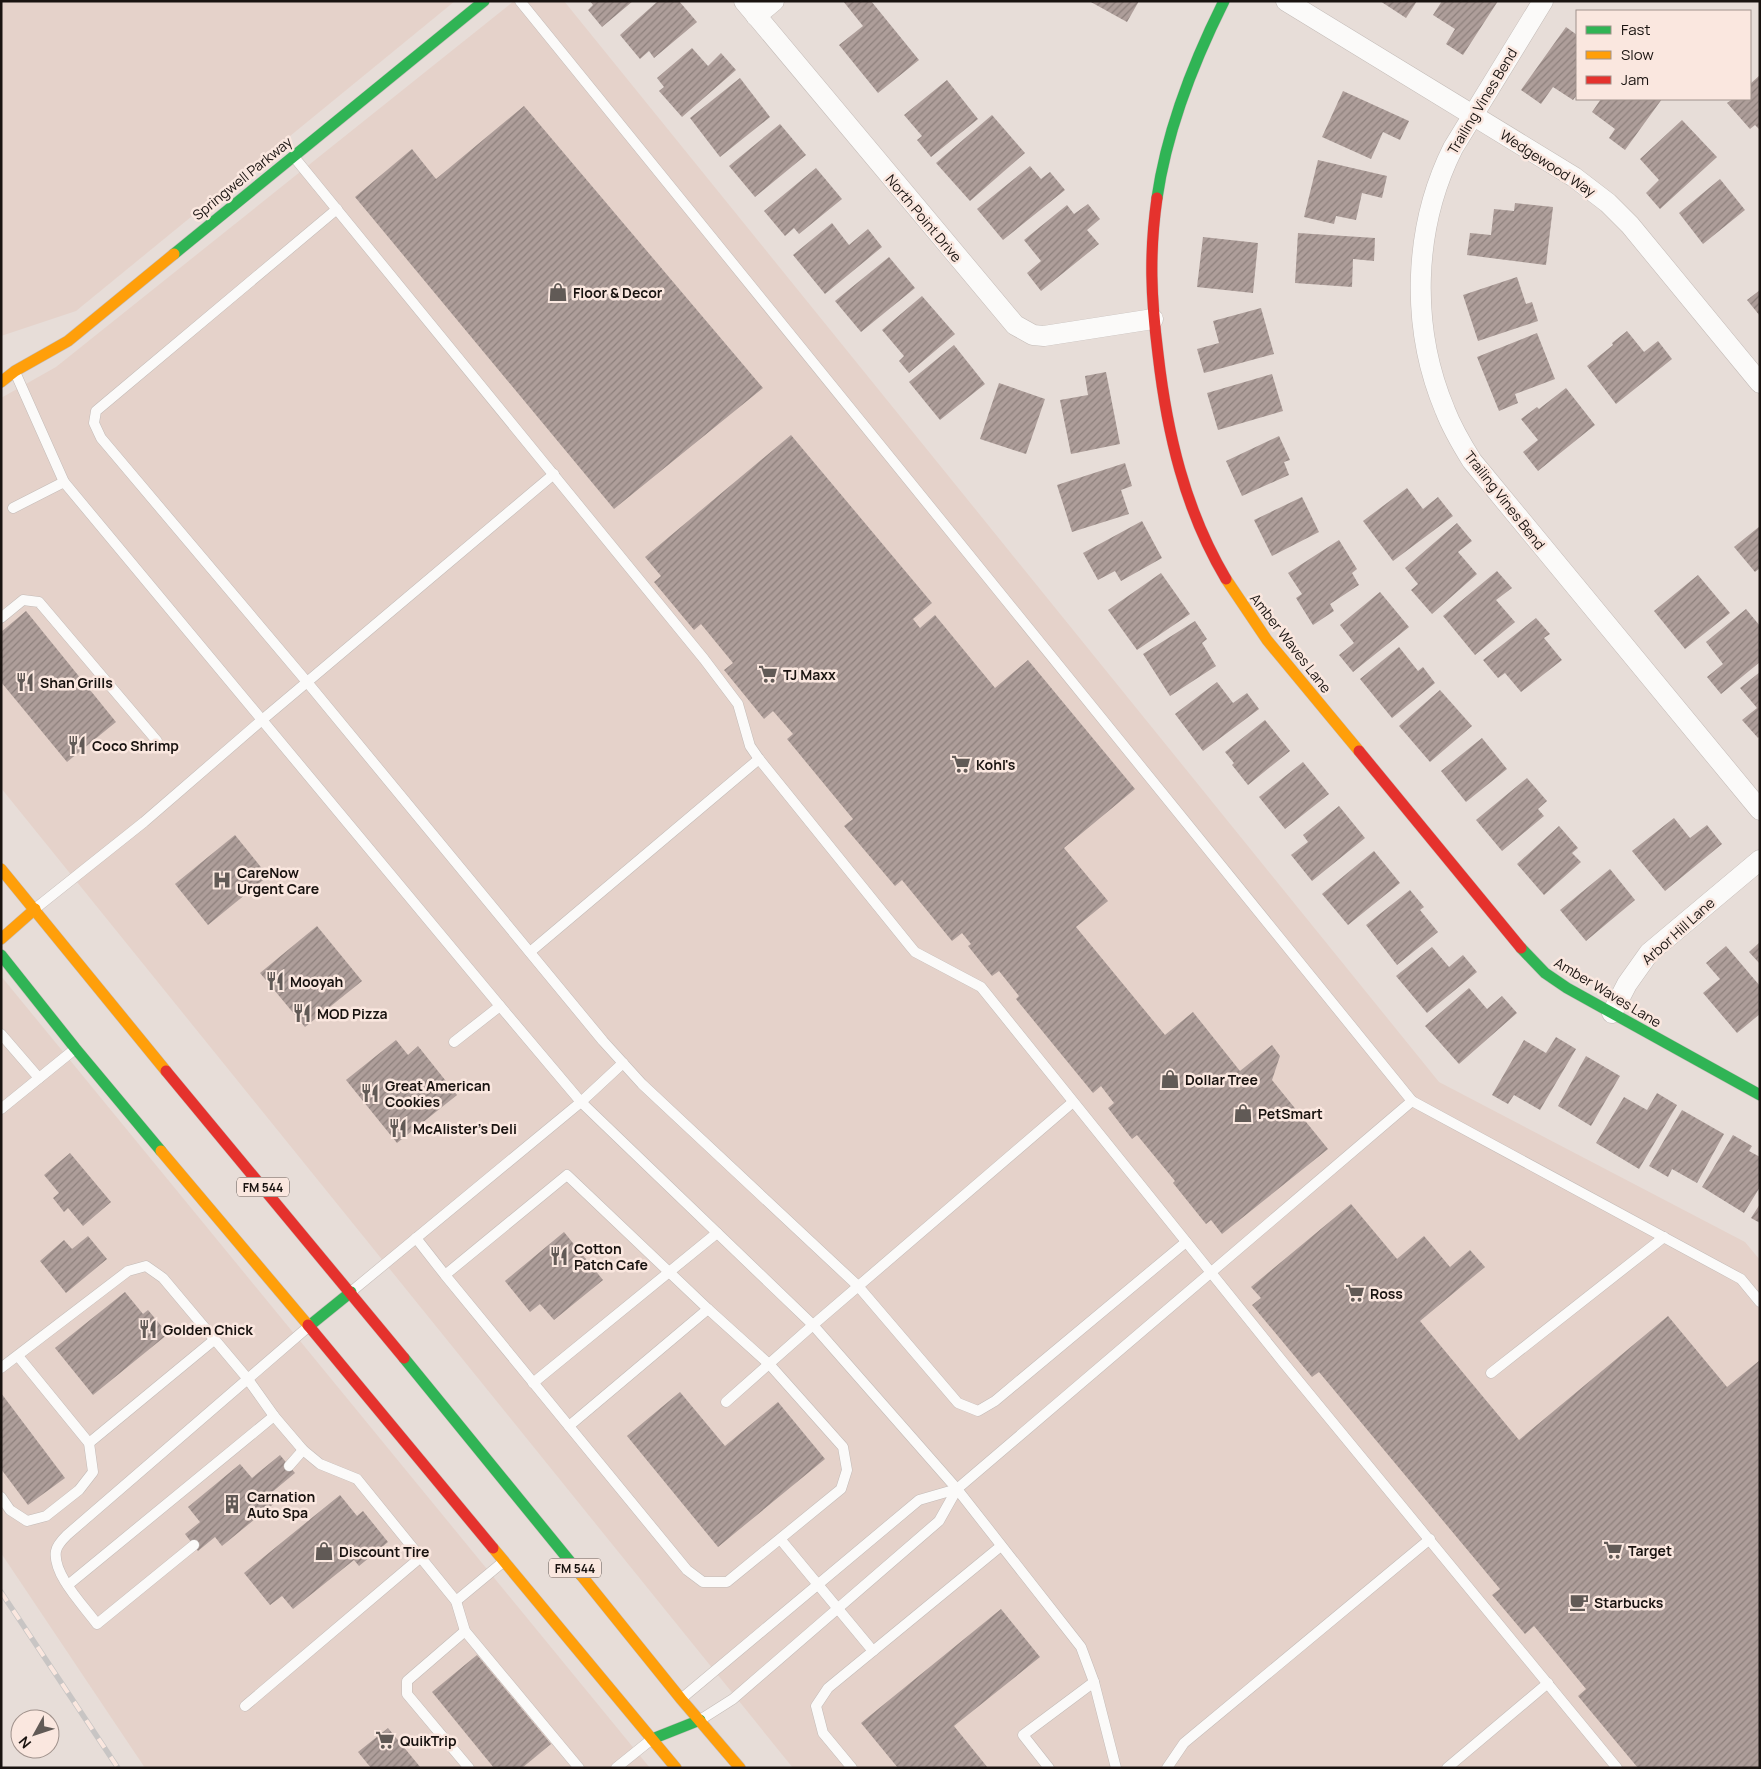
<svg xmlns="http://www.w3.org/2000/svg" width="1761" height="1769" font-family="Manrope,sans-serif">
<defs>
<pattern id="building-hatch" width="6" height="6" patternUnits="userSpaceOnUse" patternTransform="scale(1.25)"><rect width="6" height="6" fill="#ae9e9a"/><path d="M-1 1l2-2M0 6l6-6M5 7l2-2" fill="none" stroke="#8d807c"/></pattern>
</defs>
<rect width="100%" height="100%" fill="#e7ddd8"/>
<!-- built -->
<g fill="#e5d2ca">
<polygon points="1,1 455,1 76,311 1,336"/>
<polygon points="514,1 564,1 1439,1082 1745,1242 1760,1260 1760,1768 793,1768 1,788 1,398 56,367"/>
<polygon points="1,976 650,1768 145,1768 1,1553"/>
</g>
<!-- building -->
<g fill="url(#building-hatch)">
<polygon points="590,1 633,1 602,27 588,10 593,5"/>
<polygon points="658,1 679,1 697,22 654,58 649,51 640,59 620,35"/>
<polygon points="843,1 871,1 919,60 878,93 839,45 863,26"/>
<polygon points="1089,1 1139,1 1127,22"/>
<polygon points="1380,1 1417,1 1406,18"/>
<polygon points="1442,1 1498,1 1463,55 1446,44 1455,29 1433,15"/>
<polygon points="1566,27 1577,35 1577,95 1573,100 1553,87 1541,104 1521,90"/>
<polygon points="692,48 708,66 721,53 736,70 682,117 659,91 664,87 657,78"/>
<polygon points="1760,75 1760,130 1755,125 1750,129 1727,103 1733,99 1750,99 1750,84"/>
<polygon points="740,78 770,117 720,157 690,118"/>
<polygon points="947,80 978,119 931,157 917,140 922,136 904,115"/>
<polygon points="1343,91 1409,121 1400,140 1383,132 1371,159 1322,137"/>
<polygon points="1601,99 1662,99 1625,150 1609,138 1615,129 1592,112"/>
<polygon points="524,106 763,388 614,509 355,197 412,149 436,179"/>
<polygon points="992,115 1025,153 970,201 936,163"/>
<polygon points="1682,120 1717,157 1660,209 1646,193 1659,180 1640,159"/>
<polygon points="780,124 806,155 755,197 729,166"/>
<polygon points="1318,160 1387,176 1382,198 1362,193 1356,220 1336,216 1334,224 1304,217"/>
<polygon points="1030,166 1041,179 1050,172 1065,190 1003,240 977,209"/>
<polygon points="816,168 842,199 799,234 794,228 785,236 764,211"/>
<polygon points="1720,179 1745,210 1703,244 1679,213"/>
<polygon points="1515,203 1553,207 1546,265 1467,255 1470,233 1491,235 1494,209 1514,211"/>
<polygon points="1088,204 1100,219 1087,230 1099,244 1041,291 1027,273 1041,261 1024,240 1067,205 1074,214"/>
<polygon points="832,223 849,245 868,229 882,247 825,294 793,255"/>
<polygon points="1298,233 1375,238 1374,261 1353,259 1352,287 1295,283"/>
<polygon points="1203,237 1258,243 1253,293 1197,287"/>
<polygon points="889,257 915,288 861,332 835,301"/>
<polygon points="1517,277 1526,304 1532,302 1538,321 1478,341 1463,295"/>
<polygon points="1760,290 1760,316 1747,300"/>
<polygon points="922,296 955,334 909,373 899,361 904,356 882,330"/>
<polygon points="1261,308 1274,354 1204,373 1197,349 1219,343 1213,321"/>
<polygon points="1627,331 1644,352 1658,341 1672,359 1616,404 1587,366 1613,345 1612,343"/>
<polygon points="1537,333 1555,379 1515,394 1518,403 1499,411 1477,357"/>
<polygon points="954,345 985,384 940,420 909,382"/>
<polygon points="1106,372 1120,444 1071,454 1060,400 1088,395 1085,376"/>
<polygon points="1272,374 1283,411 1218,430 1207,393"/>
<polygon points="999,383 1045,399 1026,454 980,439"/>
<polygon points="1566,388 1595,425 1538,471 1523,452 1538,440 1521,419 1537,407 1539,409"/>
<polygon points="791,435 932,603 913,619 920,628 935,615 995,688 1028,660 1135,789 1064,848 1108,901 1076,927 1165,1035 1193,1012 1240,1071 1272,1045 1280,1056 1272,1080 1328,1149 1222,1234 1211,1220 1206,1224 1173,1183 1175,1181 1137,1135 1132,1139 1108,1108 1114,1103 1101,1086 1093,1093 1016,999 1019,996 999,971 992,976 968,946 971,944 962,933 952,941 902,880 895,886 844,826 853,819 787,739 793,734 773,711 764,719 724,670 733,663 701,624 694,630 654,582 661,576 645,557"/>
<polygon points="1279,436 1290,460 1284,462 1289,475 1242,496 1226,461"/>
<polygon points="1125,463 1132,486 1121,490 1129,514 1072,532 1057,485"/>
<polygon points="1407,488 1423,509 1438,497 1453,516 1393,561 1363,521"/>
<polygon points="1302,497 1319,532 1272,556 1254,520"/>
<polygon points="1142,521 1162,558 1121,581 1115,571 1098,580 1083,553"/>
<polygon points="1457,523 1472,541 1458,552 1477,574 1432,614 1411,590 1418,584 1405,568"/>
<polygon points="1760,526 1760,568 1755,572 1734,547"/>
<polygon points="1339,540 1357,569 1352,573 1359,585 1330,604 1334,611 1313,625 1296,598 1302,594 1288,573"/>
<polygon points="1497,571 1512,588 1496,600 1515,622 1475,655 1443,616"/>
<polygon points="1161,573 1190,614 1137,650 1108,610"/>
<polygon points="1698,575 1730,613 1685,649 1654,611"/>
<polygon points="1380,592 1409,627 1353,672 1339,655 1354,643 1340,625"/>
<polygon points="1746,609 1760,626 1760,662 1721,694 1707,677 1723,664 1706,642"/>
<polygon points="26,611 116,722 67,762 1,682 1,632"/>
<polygon points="1536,618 1550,634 1544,638 1562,660 1521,692 1505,673 1498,678 1483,660"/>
<polygon points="1195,621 1207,639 1202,643 1216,666 1170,696 1143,654"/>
<polygon points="1399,647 1418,671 1423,667 1435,683 1392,718 1360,679"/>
<polygon points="1760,672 1760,736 1758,738 1742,720 1757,708 1740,688"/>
<polygon points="1217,682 1233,703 1247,693 1259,709 1203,751 1175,714"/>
<polygon points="1440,690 1472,726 1430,762 1399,726"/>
<polygon points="1265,720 1290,751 1248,785 1232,765 1234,763 1225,752"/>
<polygon points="1482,738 1507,769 1466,802 1441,771"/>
<polygon points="1303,762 1329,794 1285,829 1259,797"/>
<polygon points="1527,778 1547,801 1538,809 1544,816 1502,851 1476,820"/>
<polygon points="1339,806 1365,838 1312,881 1291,855 1308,842 1303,835"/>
<polygon points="1674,818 1690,838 1707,825 1722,844 1665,891 1632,851"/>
<polygon points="1559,826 1578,848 1572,853 1581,862 1544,895 1517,864"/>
<polygon points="235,835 268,876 208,925 175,884"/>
<polygon points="1374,851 1400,883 1348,925 1322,894"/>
<polygon points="1610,869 1635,900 1586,941 1560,910"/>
<polygon points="1410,890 1424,907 1420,910 1438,932 1397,965 1366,925"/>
<polygon points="317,926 362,981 305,1027 260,973"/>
<polygon points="1760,942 1760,964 1749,952"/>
<polygon points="1726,946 1760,986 1760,1014 1737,1033 1703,993 1720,979 1706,963"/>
<polygon points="1432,947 1449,967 1463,955 1477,972 1427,1013 1396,976"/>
<polygon points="1469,988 1487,1009 1502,996 1517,1013 1459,1064 1425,1026"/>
<polygon points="1556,1037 1576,1049 1540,1110 1514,1095 1508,1104 1492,1095 1524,1040 1546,1053"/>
<polygon points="396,1040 408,1055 418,1046 457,1095 397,1143 346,1080"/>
<polygon points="1586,1056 1620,1076 1591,1126 1558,1106"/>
<polygon points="1657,1093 1677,1105 1639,1169 1596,1143 1624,1097 1647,1110"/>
<polygon points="1682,1110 1724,1134 1697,1183 1672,1169 1668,1177 1649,1166"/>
<polygon points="1733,1135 1752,1146 1749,1151 1760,1157 1760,1187 1744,1213 1702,1187"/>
<polygon points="70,1153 111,1202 83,1226 68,1208 64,1212 53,1198 59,1193 44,1175"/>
<polygon points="1351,1204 1397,1259 1424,1236 1450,1267 1470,1250 1485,1267 1420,1321 1519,1440 1668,1316 1727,1387 1760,1360 1760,1768 1638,1768 1578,1696 1586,1689 1534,1626 1525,1634 1492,1595 1500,1589 1319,1372 1312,1377 1252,1305 1261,1298 1251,1287"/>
<polygon points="1760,1204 1760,1223 1751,1218"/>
<polygon points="564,1232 603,1280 554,1320 540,1304 530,1312 505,1281"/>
<polygon points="88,1236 107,1259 66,1293 40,1261 64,1240 72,1249"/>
<polygon points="125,1292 143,1314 148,1310 168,1334 93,1395 55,1348"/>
<polygon points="680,1392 725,1446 778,1402 825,1459 718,1547 627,1436"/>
<polygon points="1,1393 65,1478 28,1505 1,1469"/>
<polygon points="280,1455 295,1473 271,1493 277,1501 222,1546 215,1537 198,1551 185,1534 200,1522 188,1507 240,1464 252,1478"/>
<polygon points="340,1495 357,1516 363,1511 388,1542 359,1566 354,1560 293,1609 282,1596 270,1605 244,1573"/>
<polygon points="1001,1609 1040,1657 954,1726 988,1768 898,1768 861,1723"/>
<polygon points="477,1655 551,1744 522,1768 494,1768 432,1692"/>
<polygon points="388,1728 421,1768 371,1768 358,1752"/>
</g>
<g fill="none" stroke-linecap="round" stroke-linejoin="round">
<!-- lane casing -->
<g stroke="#c3bbb7" stroke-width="11">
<g id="lane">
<polyline points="520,1 1412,1101 1741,1279 1760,1302"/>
<polyline points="294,157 704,659 738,704 750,746 759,759 910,946 915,952 981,987 1283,1362 1617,1768"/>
<polyline points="337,209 96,411 94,423 101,438 307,682 603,1041 642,1084 858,1286 958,1403 978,1411 995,1401 1186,1242"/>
<polyline points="15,372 64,482 500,1006 581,1102 813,1325 957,1489 1081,1647 1094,1682 1116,1768"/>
<polyline points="13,508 64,482"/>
<polyline points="1,618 23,600 39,602 157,741"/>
<polyline points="36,908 144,822 262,720 554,474"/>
<polyline points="530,952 759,759"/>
<polyline points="1,1034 39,1078"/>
<polyline points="454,1042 500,1006"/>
<polyline points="1,1109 75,1049"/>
<polyline points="416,1238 445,1275 687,1570 703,1582 727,1582 841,1489 847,1470 843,1447 770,1365 708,1309 567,1175 445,1275"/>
<polyline points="352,1291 581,1102 623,1063"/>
<polyline points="1,1368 128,1271 146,1266 163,1278 247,1378 274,1416 303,1450 320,1464 357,1479 456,1601 465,1631 579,1768"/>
<polyline points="1491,1373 1664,1237"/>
<polyline points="533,1383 717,1233"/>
<polyline points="726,1402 813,1325 1073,1102"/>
<polyline points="569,1426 708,1309"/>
<polyline points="89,1443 214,1340"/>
<polyline points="289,1466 303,1450"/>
<polyline points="1,1497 10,1510 27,1521 46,1516 79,1490 93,1472 89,1443 18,1356"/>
<polyline points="781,1540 873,1651"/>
<path d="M 194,1545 L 97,1624 C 84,1606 52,1574 56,1551 C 57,1545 63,1539 67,1535 L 308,1327"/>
<polyline points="68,1585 274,1416"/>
<polyline points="456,1601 503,1562"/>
<polyline points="465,1631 407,1681 407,1694 469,1768"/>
<polyline points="681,1699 919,1500 957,1489"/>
<polyline points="245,1706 421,1557"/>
<polyline points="700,1720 733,1699 939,1521 957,1489 1412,1101"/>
<polyline points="616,1768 652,1739"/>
<polyline points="852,1768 823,1733 816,1706 828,1688 1001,1546"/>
<polyline points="1049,1768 1023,1735 1094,1682"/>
<polyline points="1167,1768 1184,1743 1430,1539"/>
<polyline points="1447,1768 1548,1683"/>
</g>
</g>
<!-- street casing -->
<g stroke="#c3bbb7" stroke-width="21">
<g id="street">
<polyline points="744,1 1015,325 1033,335 1044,336 1153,319"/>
<polyline points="1286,1 1574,177 1608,203 1630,225 1760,383"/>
<path d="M 1543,1 L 1453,148 C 1413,228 1410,327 1445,410 C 1452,428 1462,445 1472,461 L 1760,810"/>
<polyline points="756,16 774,1"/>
<polyline points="1612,1013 1627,984 1649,953 1760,860"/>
</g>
</g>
<!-- fast casing -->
<g stroke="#c3bbb7" stroke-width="12">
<g id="fast">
<path d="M 1157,198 C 1167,129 1193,63 1224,1"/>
<polyline points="174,254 484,1"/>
<polyline points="1521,948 1545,973 1567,988 1760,1095"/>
<polyline points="1,955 75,1048 161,1151"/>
<polyline points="309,1326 351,1292"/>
<polyline points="404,1358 581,1575"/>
<polyline points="652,1739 700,1720"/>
</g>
</g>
<!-- slow casing -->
<g stroke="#c3bbb7" stroke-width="12">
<g id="slow">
<polyline points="1,382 15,371 68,341 174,254"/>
<polyline points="1226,579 1267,640 1359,751"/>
<polyline points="1,869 166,1071"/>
<polyline points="1,939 35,909"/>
<polyline points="161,1151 308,1325"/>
<polyline points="493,1548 676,1768"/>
<polyline points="581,1575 681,1699 740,1768"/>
</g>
</g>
<!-- jam casing -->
<g stroke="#c3bbb7" stroke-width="12">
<g id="jam">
<path d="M 1157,198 C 1149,254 1151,298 1158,354 C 1167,433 1185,510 1226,579"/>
<polyline points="1359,751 1521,948"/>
<polyline points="166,1071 404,1358"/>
<polyline points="308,1325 493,1548"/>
</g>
</g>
<!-- lane -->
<use href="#lane" stroke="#fbfaf9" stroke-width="10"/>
<!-- street -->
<use href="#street" stroke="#fbfaf9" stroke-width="20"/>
<!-- fast -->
<use href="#fast" stroke="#30b455" stroke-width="11"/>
<!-- slow -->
<use href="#slow" stroke="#ff9f0a" stroke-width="11"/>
<!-- jam -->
<use href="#jam" stroke="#e5322d" stroke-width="11"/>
<!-- rail casing -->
<g stroke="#c8c5c4" stroke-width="5.5">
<polyline id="rail" points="1,1592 118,1768"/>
</g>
<!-- rail -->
<use href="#rail" stroke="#fae7df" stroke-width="4" stroke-dasharray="11" stroke-linecap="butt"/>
</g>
<!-- icons -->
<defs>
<g id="shop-bare" transform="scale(1.5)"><path d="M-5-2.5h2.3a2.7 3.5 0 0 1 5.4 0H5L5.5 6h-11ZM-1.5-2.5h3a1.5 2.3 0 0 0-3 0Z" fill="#615a56" stroke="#fae7df" stroke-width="2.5" paint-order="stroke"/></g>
<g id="supermarket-bare" transform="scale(1.5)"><path d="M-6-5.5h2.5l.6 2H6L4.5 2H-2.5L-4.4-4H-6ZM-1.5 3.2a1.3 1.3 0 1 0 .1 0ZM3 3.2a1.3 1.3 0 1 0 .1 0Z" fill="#615a56" stroke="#fae7df" stroke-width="2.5" paint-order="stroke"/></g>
<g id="restaurant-bare" transform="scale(1.5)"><path d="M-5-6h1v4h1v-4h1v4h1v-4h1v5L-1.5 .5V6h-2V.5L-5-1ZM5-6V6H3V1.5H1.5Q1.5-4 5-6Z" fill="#615a56" stroke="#fae7df" stroke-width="2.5" paint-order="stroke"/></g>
<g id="hospital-bare" transform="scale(1.5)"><path d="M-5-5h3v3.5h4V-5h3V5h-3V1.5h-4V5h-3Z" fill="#615a56" stroke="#fae7df" stroke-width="2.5" paint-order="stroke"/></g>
<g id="building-bare" transform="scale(1.5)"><path d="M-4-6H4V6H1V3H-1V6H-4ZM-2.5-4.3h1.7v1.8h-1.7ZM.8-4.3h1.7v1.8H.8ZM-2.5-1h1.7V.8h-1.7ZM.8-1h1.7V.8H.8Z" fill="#615a56" stroke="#fae7df" stroke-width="2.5" paint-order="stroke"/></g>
<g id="cafe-bare" transform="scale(1.5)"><path d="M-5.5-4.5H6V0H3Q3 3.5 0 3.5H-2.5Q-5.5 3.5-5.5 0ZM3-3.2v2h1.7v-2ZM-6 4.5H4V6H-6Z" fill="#615a56" stroke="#fae7df" stroke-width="2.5" paint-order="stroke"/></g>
</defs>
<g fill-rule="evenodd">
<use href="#shop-bare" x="558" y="292"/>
<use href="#supermarket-bare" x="768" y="674"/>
<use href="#restaurant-bare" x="25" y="682"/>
<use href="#restaurant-bare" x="77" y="745"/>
<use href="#supermarket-bare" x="961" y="764"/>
<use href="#hospital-bare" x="222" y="880"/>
<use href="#restaurant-bare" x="275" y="981"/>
<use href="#restaurant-bare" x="302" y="1013"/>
<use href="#shop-bare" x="1170" y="1079"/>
<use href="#restaurant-bare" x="370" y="1093"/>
<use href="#shop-bare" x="1243" y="1113"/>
<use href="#restaurant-bare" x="398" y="1128"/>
<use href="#restaurant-bare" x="559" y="1256"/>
<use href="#supermarket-bare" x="1355" y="1293"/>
<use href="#restaurant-bare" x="148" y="1329"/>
<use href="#building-bare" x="232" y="1504"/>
<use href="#supermarket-bare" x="1613" y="1550"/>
<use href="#shop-bare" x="324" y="1551"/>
<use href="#cafe-bare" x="1579" y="1602"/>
<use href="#supermarket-bare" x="385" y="1740"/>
</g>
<g text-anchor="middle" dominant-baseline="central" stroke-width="5" stroke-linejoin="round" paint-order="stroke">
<!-- shield labels -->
<g fill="#fae7df" stroke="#5c534e" stroke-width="1">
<rect x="237" y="1177.5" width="52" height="19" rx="4"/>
<rect x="549" y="1558.5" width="52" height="19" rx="4"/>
</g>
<g font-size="12" font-weight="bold" fill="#191310">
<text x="263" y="1187">FM 544</text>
<text x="575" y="1568">FM 544</text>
</g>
<!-- street labels -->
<g font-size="14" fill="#191310" stroke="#fae7df">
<text transform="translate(1482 101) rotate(-59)">Trailing Vines Bend</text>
<text transform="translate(1548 163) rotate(33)">Wedgewood Way</text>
<text transform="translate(242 178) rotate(-39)">Springwell Parkway</text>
<text transform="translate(924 218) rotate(50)">North Point Drive</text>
<text transform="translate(1505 500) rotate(52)">Trailing Vines Bend</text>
<text transform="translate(1291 643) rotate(52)">Amber Waves Lane</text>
<text transform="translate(1678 931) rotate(-42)">Arbor Hill Lane</text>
<text transform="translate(1608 992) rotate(31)">Amber Waves Lane</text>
</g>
<!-- poi labels -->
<g font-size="14" font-weight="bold" fill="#191310" stroke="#fae7df" text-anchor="start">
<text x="573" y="292">Floor &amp; Decor</text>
<text x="783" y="674">TJ Maxx</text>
<text x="40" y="682">Shan Grills</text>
<text x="92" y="745">Coco Shrimp</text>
<text x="976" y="764">Kohl's</text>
<text x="237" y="872">CareNow<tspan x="237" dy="16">Urgent Care</tspan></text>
<text x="290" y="981">Mooyah</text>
<text x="317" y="1013">MOD Pizza</text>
<text x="1185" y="1079">Dollar Tree</text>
<text x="385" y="1085">Great American<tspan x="385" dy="16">Cookies</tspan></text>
<text x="1258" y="1113">PetSmart</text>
<text x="413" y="1128">McAlister's Deli</text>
<text x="574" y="1248">Cotton<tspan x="574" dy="16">Patch Cafe</tspan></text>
<text x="1370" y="1293">Ross</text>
<text x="163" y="1329">Golden Chick</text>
<text x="247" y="1496">Carnation<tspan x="247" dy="16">Auto Spa</tspan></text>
<text x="1628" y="1550">Target</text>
<text x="339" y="1551">Discount Tire</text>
<text x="1594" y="1602">Starbucks</text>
<text x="400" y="1740">QuikTrip</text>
</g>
</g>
<!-- border -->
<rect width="1761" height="1769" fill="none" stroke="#191310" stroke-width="5"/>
<!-- legend -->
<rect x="1576" y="10" width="175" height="90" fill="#fae7df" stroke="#a0928c"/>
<rect x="1586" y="26" width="25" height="8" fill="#30b455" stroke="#a0928c"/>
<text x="1621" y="35" font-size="15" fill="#191310">Fast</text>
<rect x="1586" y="51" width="25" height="8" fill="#ff9f0a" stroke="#a0928c"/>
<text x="1621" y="60" font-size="15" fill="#191310">Slow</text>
<rect x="1586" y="76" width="25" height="8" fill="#e5322d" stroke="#a0928c"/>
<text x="1621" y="85" font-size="15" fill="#191310">Jam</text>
<!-- north arrow -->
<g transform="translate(35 1734) rotate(230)"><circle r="24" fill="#fae7df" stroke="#a0928c"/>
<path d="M0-4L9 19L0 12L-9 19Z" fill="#615a56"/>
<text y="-8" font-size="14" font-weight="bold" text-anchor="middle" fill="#191310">N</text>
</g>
</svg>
